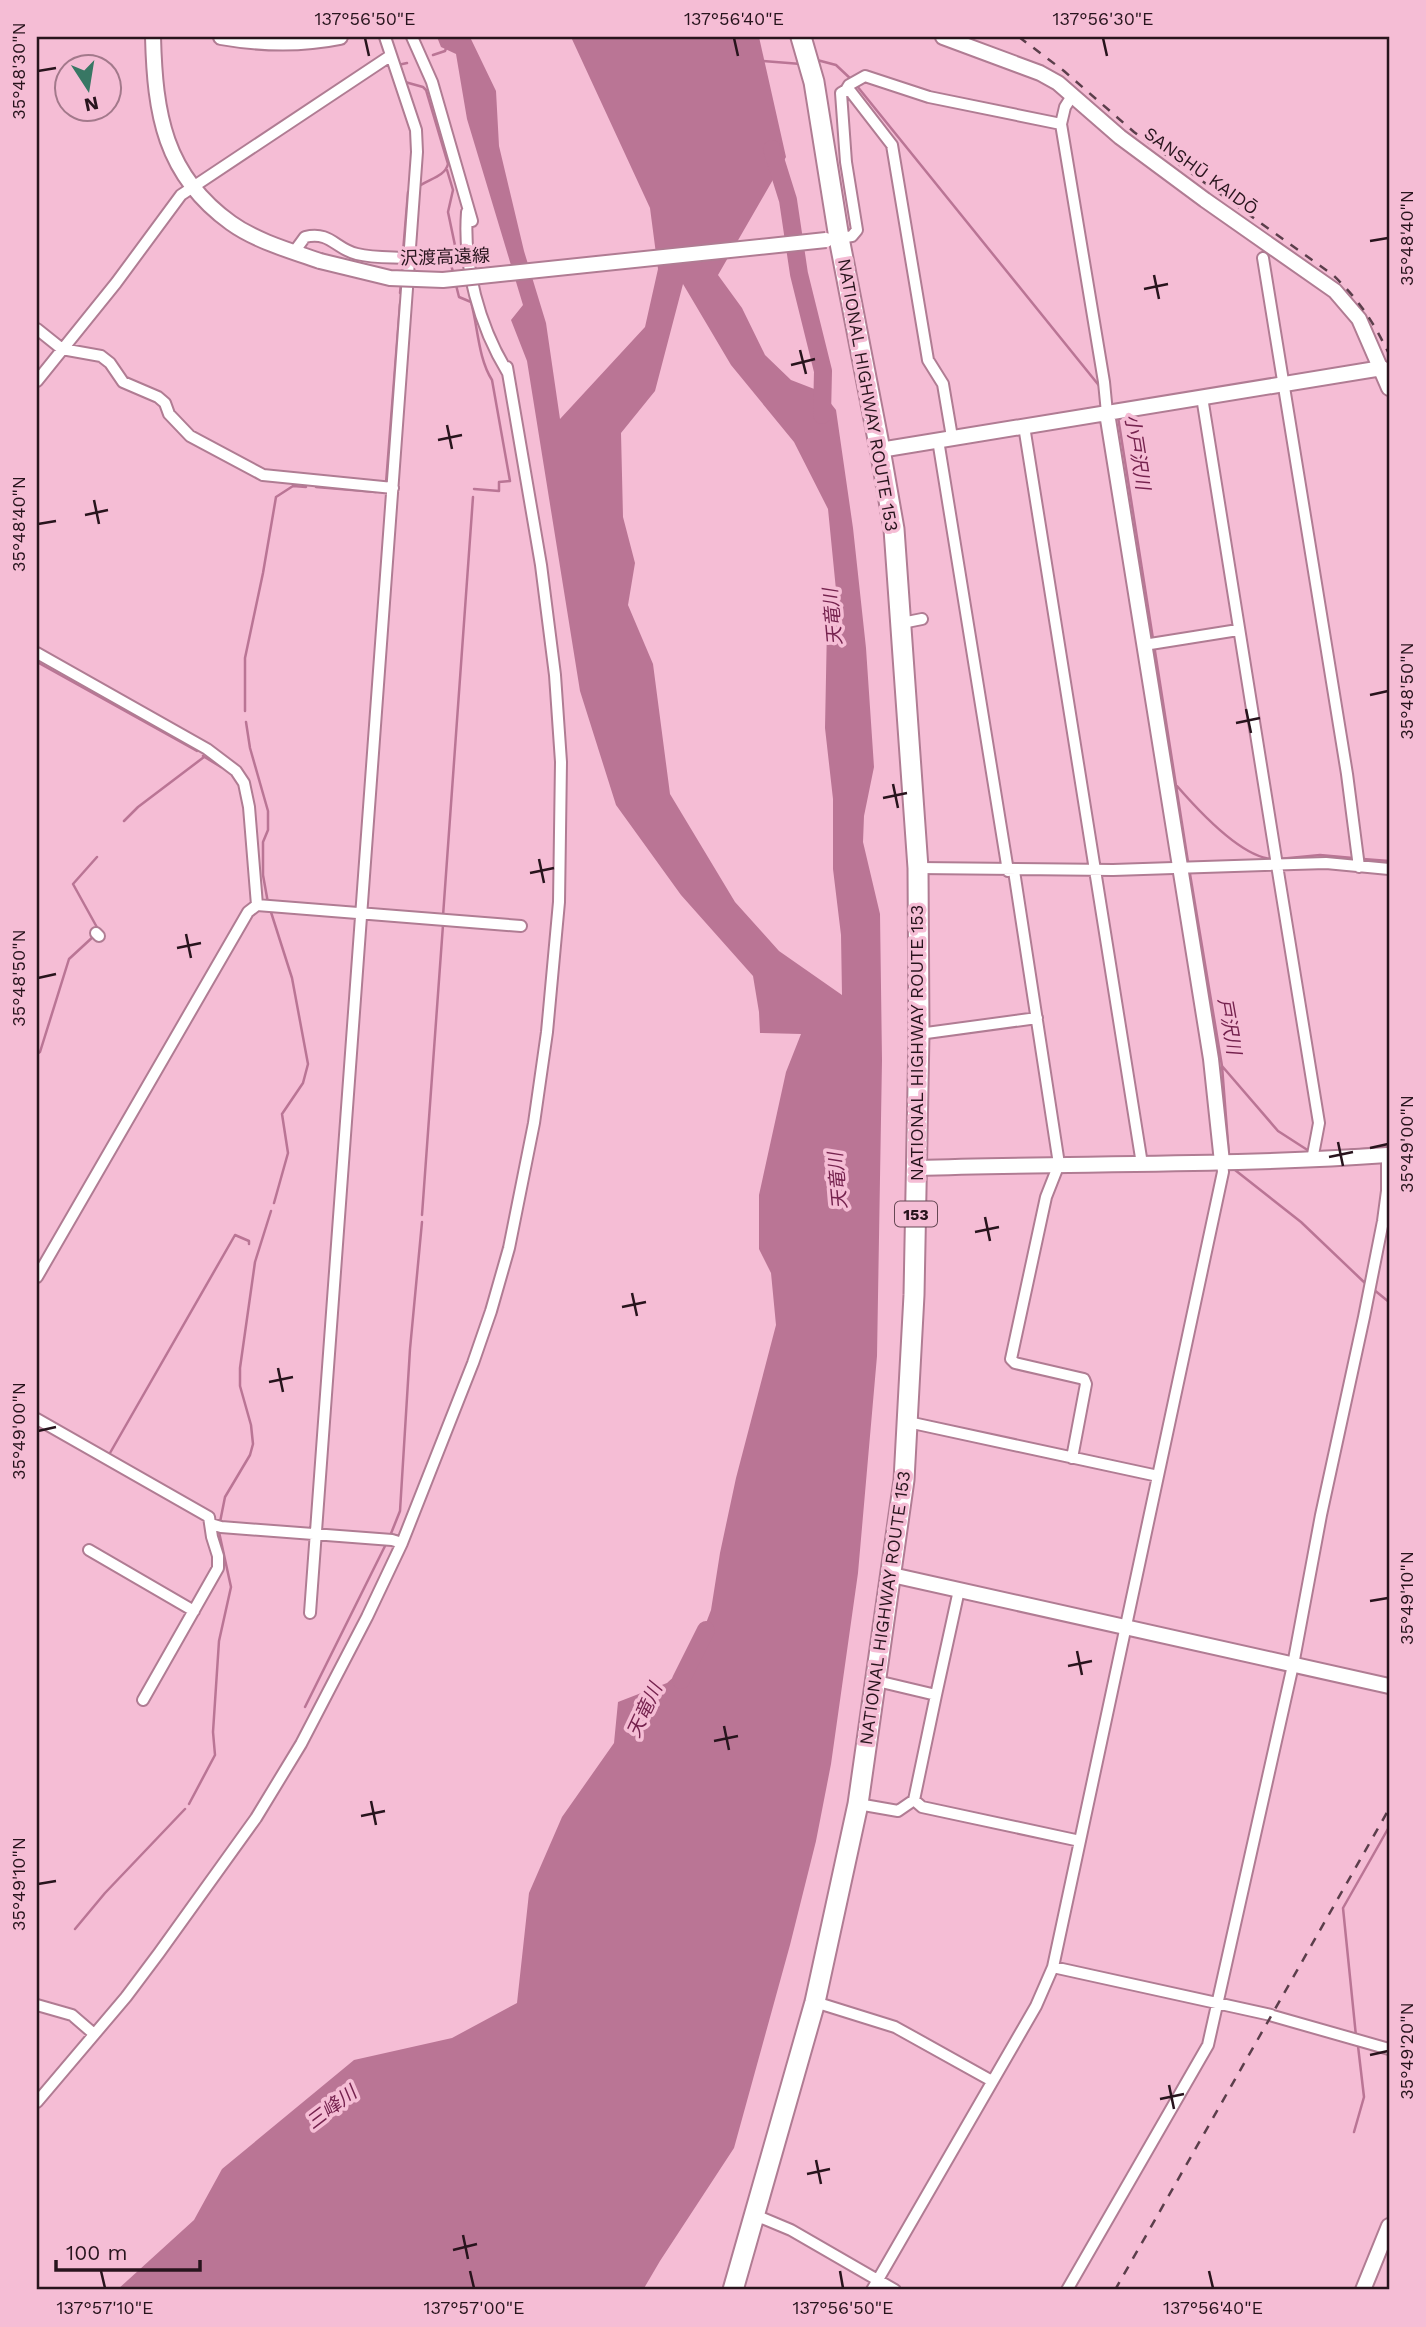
<svg xmlns="http://www.w3.org/2000/svg" width="1426" height="2327" font-family="'Work Sans','Noto Sans JP',sans-serif">
  <style>
    .water { fill: #ba7595; fill-rule: evenodd }
    .lines { fill: none; stroke-linecap: round; stroke-linejoin: round }
    .stream { stroke: #ba7595; stroke-width: 2.5 }
    .river { stroke: #ba7595; stroke-width: 18 }
    .street-casing { stroke: #b07c93; stroke-width: 14 }
    .secondary-casing { stroke: #b07c93; stroke-width: 18 }
    .highway-casing { stroke: #b07c93; stroke-width: 23 }
    .street { stroke: #fff; stroke-width: 10 }
    .secondary { stroke: #fff; stroke-width: 14 }
    .highway { stroke: #fff; stroke-width: 19 }
    .rail { stroke: #5b3e4b; stroke-width: 2.5; stroke-dasharray: 9 9; stroke-linecap: butt }
    .secondary-bridge-casing { stroke: #b07c93; stroke-width: 18; stroke-linecap: butt }
    .secondary-bridge { stroke: #fff; stroke-width: 14 }
    .ticks { fill: none; stroke: #28141d; stroke-width: 2.5 }
    .labels { text-anchor: middle; stroke-width: 7; stroke-linejoin: round; paint-order: stroke }
    .shield { fill: #f5bdd5; stroke: #664754; stroke-width: 2 }
    .shield-label { font-size: 16px; font-weight: bold; fill: #28141d }
    .street-label { font-size: 18px; fill: #28141d; stroke: #f5bdd5 }
    .water-label { font-size: 19px; font-style: italic; fill: #75224e; stroke: #f5bdd5 }
    .neatline { fill: none; stroke: #28141d; stroke-width: 2.5 }
    .ticks-label { font-size: 18px; text-anchor: middle; fill: #28141d }
  </style>
  <rect width="100%" height="100%" fill="#f5bdd5"/>
  <path class="water" d="M437,37H470L496,91L499,146L524,251L546,323L560,419L645,327L658,269L650,208L571,37H759L786,157L718,275L742,308L765,355L791,380L822,392L836,410L853,528L866,648L874,767L864,816L863,842L880,914L882,1060L877,1356L858,1573L831,1764L816,1841L790,1945L734,2148L660,2261L643,2290H117L194,2220L222,2169L354,2060L452,2038L517,2003L529,1893L562,1817L614,1743L618,1702L667,1683L692,1660L711,1610L720,1553L736,1478L776,1325L771,1273L759,1249V1195L786,1072L801,1034L760,1033L759,1012L753,976L681,895L616,805L580,691L527,361L511,320L523,305L467,119L456,54L441,47ZM683,284L731,365L794,442L828,509L837,600L827,626L825,728L833,799V869L841,935L842,995L779,951L735,902L670,794L653,664L628,605L635,563L623,517L621,433L655,391Z"/>
  <g class="lines">
    <path class="stream" d="M433,55L445,51L447,46
      M817,60L836,65L853,81
      M763,61L801,64
      M398,65L407,63
      M405,82L423,87L426,90L448,164C445,177 428,179 418,187
      M857,86L1101,388
      M447,170L453,190L448,212L457,255L451,265L454,275
      M403,252L408,192H410
      M456,285L459,297L471,302C478,327 478,358 492,380L510,481L499,482V491L474,489
      M400,293L401,283
      M1118,417L1153,639
      M386,483L400,304
      M316,487L376,492
      M1154,645L1188,862
      M37,662L197,751
      M245,711V658L263,573L276,497L293,486L306,487
      M246,722L250,748L268,811V830L263,842V875L268,903
      M203,756L221,767
      M1177,786C1197,809 1241,858 1273,859
      M124,821L138,807L204,757
      M97,857L73,884L99,931
      M1279,859L1320,855L1353,858
      M1363,859L1389,861
      M1190,874L1222,1066L1229,1156
      M270,909L292,978L308,1064L303,1083L282,1114L288,1153L274,1203
      M443,916L473,497
      M37,1054L40,1052L69,959L95,935
      M1222,1066L1278,1131L1309,1151
      M1350,1150L1389,1147
      M1235,1170L1301,1222L1366,1284
      M422,1215L443,925
      M1373,1289L1389,1302
      M110,1453L235,1235L249,1241V1244
      M220,1522L225,1497L250,1455L253,1444L251,1425L240,1386V1368L255,1262L271,1211
      M390,1536L400,1511L410,1349L422,1222
      M305,1707L386,1544
      M189,1804L215,1755L213,1732L219,1641L231,1587L219,1532
      M75,1929L105,1893L185,1809
      M1356,2036L1343,1908L1389,1827
      M1354,2132L1364,2097L1358,2046"/>
    <path class="river" d="M772,149L788,200L799,274L823,371L822,415
      M681,1680L706,1630"/>
    <g class="street-casing">
      <path id="street" d="M412,37L432,82L472,221
        M846,90L849,85L865,76L929,97L1061,124
        M1072,96L1065,107L1061,124L1104,382L1107,413
        M467,212C463,266 479,326 508,373
        M839,238L852,236L857,230L846,162L841,93L846,90L851,92L892,145L928,360L943,384L952,437
        M294,252L305,237C331,231 335,249 357,254C373,258 391,257 408,258
        M1263,258L1347,774L1359,867
        M37,329L62,349L101,356L110,363L123,382L158,397L165,403L169,414L190,436L263,475L393,488
        M37,381L116,283L181,195L390,56
        M1202,397C1239,639 1280,881 1319,1123L1312,1160
        M1024,426L1142,1164
        M938,440L1008,871
        M902,623L922,619
        M1144,645L1238,630
        M37,653L207,749L236,771L244,783L249,807L257,905
        M918,868L1113,870L1326,863L1389,869
        M1014,871L1059,1164L1046,1197L1011,1359L1015,1363L1084,1379L1086,1384L1072,1458
        M96,933L99,936
        M919,1034L1037,1018
        M37,1277L248,912L257,905L521,926
        M37,1419L209,1517L212,1537L218,1556V1568L143,1700
        M908,1422L1158,1476
        M211,1524L221,1527L392,1540L402,1543
        M89,1550L194,1611
        M310,1613L417,152L416,130L385,37
        M877,1681L936,1695L914,1800
        M936,1695L959,1590
        M858,1804L898,1811L914,1800L922,1807L1080,1841
        M1053,1967L1271,2015
        M815,2002L895,2027L992,2081
        M37,2005L72,2015L94,2034
        M1273,2016L1389,2049
        M37,2102L126,1997L159,1953L256,1818L301,1744L367,1617L402,1543L473,1363L491,1311L509,1248L534,1123L547,1032L559,902L561,762L555,675L541,565L507,367
        M755,2215L791,2230L895,2290
        M872,2290L1036,2006L1053,1967L1223,1172L1222,1162
        M1067,2290L1208,2045L1293,1665L1321,1515L1364,1317L1383,1221L1387,1191V1155H1389"/>
    </g>
    <g class="secondary-casing">
      <path id="secondary" d="M153,37C155,113 164,175 231,223C256,241 291,251 320,261
        M221,37C261,44 301,45 340,37
        M943,37L1040,73L1058,83L1120,137L1205,200L1335,291L1359,319L1389,388
        M1107,413L1211,1059L1222,1162
        M880,450L1382,368
        M917,1168C1074,1163 1231,1166 1387,1155
        M892,1575L1389,1686
        M1363,2290L1389,2226"/>
    </g>
    <g class="highway-casing">
      <path id="highway" d="M733,2290L815,2002L858,1804L904,1480L914,1295L919,1034L918,868L894,529L881,455L839,238L814,82L801,37"/>
    </g>
    <use href="#street" class="street"/>
    <use href="#secondary" class="secondary"/>
    <use href="#highway" class="highway"/>
    <path class="rail" d="M1019,37L1064,71L1134,132L1333,275C1359,300 1373,321 1389,354
      M1115,2290L1389,1809"/>
    <g class="secondary-bridge-casing">
      <path id="secondary-bridge" d="M320,261L390,278L443,280L826,240"/>
    </g>
    <use href="#secondary-bridge" class="secondary-bridge"/>
  </g>
  <path class="ticks" d="M365,38L369,56M734,38L738,56M1103,38L1107,56M38,71L56,68M1370,241L1388,238M1154,275L1159,299M1144,289L1168,284M800,350L806,374M791,365L815,359M447,425L452,449M438,440L462,435M94,500L99,524M85,515L108,510M38,524L56,521M1370,695L1388,691M1246,709L1251,733M1236,723L1260,718M893,784L898,808M883,798L907,793M539,859L544,883M530,873L554,868M186,934L191,958M177,948L201,943M38,978L56,974M1338,1142L1343,1166M1370,1148L1388,1144M1329,1157L1353,1152M985,1217L990,1241M975,1232L999,1227M632,1293L637,1316M622,1307L646,1302M278,1368L283,1392M269,1382L293,1377M38,1431L56,1427M1370,1601L1388,1598M1077,1651L1082,1675M1068,1666L1092,1661M724,1726L729,1750M714,1741L738,1736M371,1801L376,1825M361,1816L385,1811M38,1884L56,1881M1370,2055L1388,2051M1169,2085L1174,2109M1160,2099L1184,2094M816,2160L821,2184M807,2174L830,2169M463,2235L468,2259M453,2250L477,2244M101,2271L105,2288M470,2271L474,2288M840,2271L843,2288M1209,2271L1213,2288"/>
  <g class="labels">
    <rect class="shield" x="895" y="1201.5" width="42" height="25" rx="5"/>
    <g class="shield-label">
      <text x="916" y="1220">153</text>
    </g>
    <g class="street-label">
      <text transform="translate(1201 171) rotate(36)" y="6">SANSHŪ KAIDŌ</text>
      <text transform="translate(445 257) rotate(-2)" y="6">沢渡高遠線</text>
      <text transform="translate(868 395) rotate(80)" y="6">NATIONAL HIGHWAY ROUTE 153</text>
      <text transform="translate(917 1043) rotate(-90)" y="6">NATIONAL HIGHWAY ROUTE 153</text>
      <text transform="translate(885 1608) rotate(-82)" y="6">NATIONAL HIGHWAY ROUTE 153</text>
    </g>
    <g class="water-label">
      <text transform="translate(1138 452) rotate(81)" y="7">小戸沢川</text>
      <text transform="translate(832 617) rotate(-95)" y="7">天竜川</text>
      <text transform="translate(1230 1026) rotate(80)" y="7">戸沢川</text>
      <text transform="translate(837 1181) rotate(-95)" y="7">天竜川</text>
      <text transform="translate(644 1710) rotate(-65)" y="7">天竜川</text>
      <text transform="translate(331 2107) rotate(-37)" y="7">三峰川</text>
    </g>
  </g>
  <rect width="1426" height="2327" fill="none" stroke="#f5bdd5" stroke-width="77"/>
  <g transform="translate(88 88) rotate(168)"><circle r="33" fill="#f5bdd5" stroke="#a3798b" stroke-width="2"/>
  <path d="M0-5L12 26L0 18L-12 26Z" fill="#387764"/>
  <text y="-10" font-size="19" font-weight="bold" text-anchor="middle" fill="#28141d">N</text>
  </g>
  <path d="M56 2260v10h144v-10" fill="none" stroke="#28141d" stroke-width="3.5"/>
  <text x="66" y="2260" font-size="21" fill="#28141d" stroke="#f5bdd5" stroke-width="5" paint-order="stroke">100 m</text>
  <rect x="38" y="38" width="1350" height="2250" class="neatline"/>
  <g class="ticks-label">
    <text x="365" y="25">137°56'50"E</text>
    <text x="734" y="25">137°56'40"E</text>
    <text x="1103" y="25">137°56'30"E</text>
    <text transform="translate(19 71) rotate(-90)" y="6">35°48'30"N</text>
    <text transform="translate(1407 238) rotate(-90)" y="6">35°48'40"N</text>
    <text transform="translate(19 524) rotate(-90)" y="6">35°48'40"N</text>
    <text transform="translate(1407 691) rotate(-90)" y="6">35°48'50"N</text>
    <text transform="translate(19 978) rotate(-90)" y="6">35°48'50"N</text>
    <text transform="translate(1407 1144) rotate(-90)" y="6">35°49'00"N</text>
    <text transform="translate(19 1431) rotate(-90)" y="6">35°49'00"N</text>
    <text transform="translate(1407 1598) rotate(-90)" y="6">35°49'10"N</text>
    <text transform="translate(19 1884) rotate(-90)" y="6">35°49'10"N</text>
    <text transform="translate(1407 2051) rotate(-90)" y="6">35°49'20"N</text>
    <text x="105" y="2314">137°57'10"E</text>
    <text x="474" y="2314">137°57'00"E</text>
    <text x="843" y="2314">137°56'50"E</text>
    <text x="1213" y="2314">137°56'40"E</text>
  </g>
</svg>
